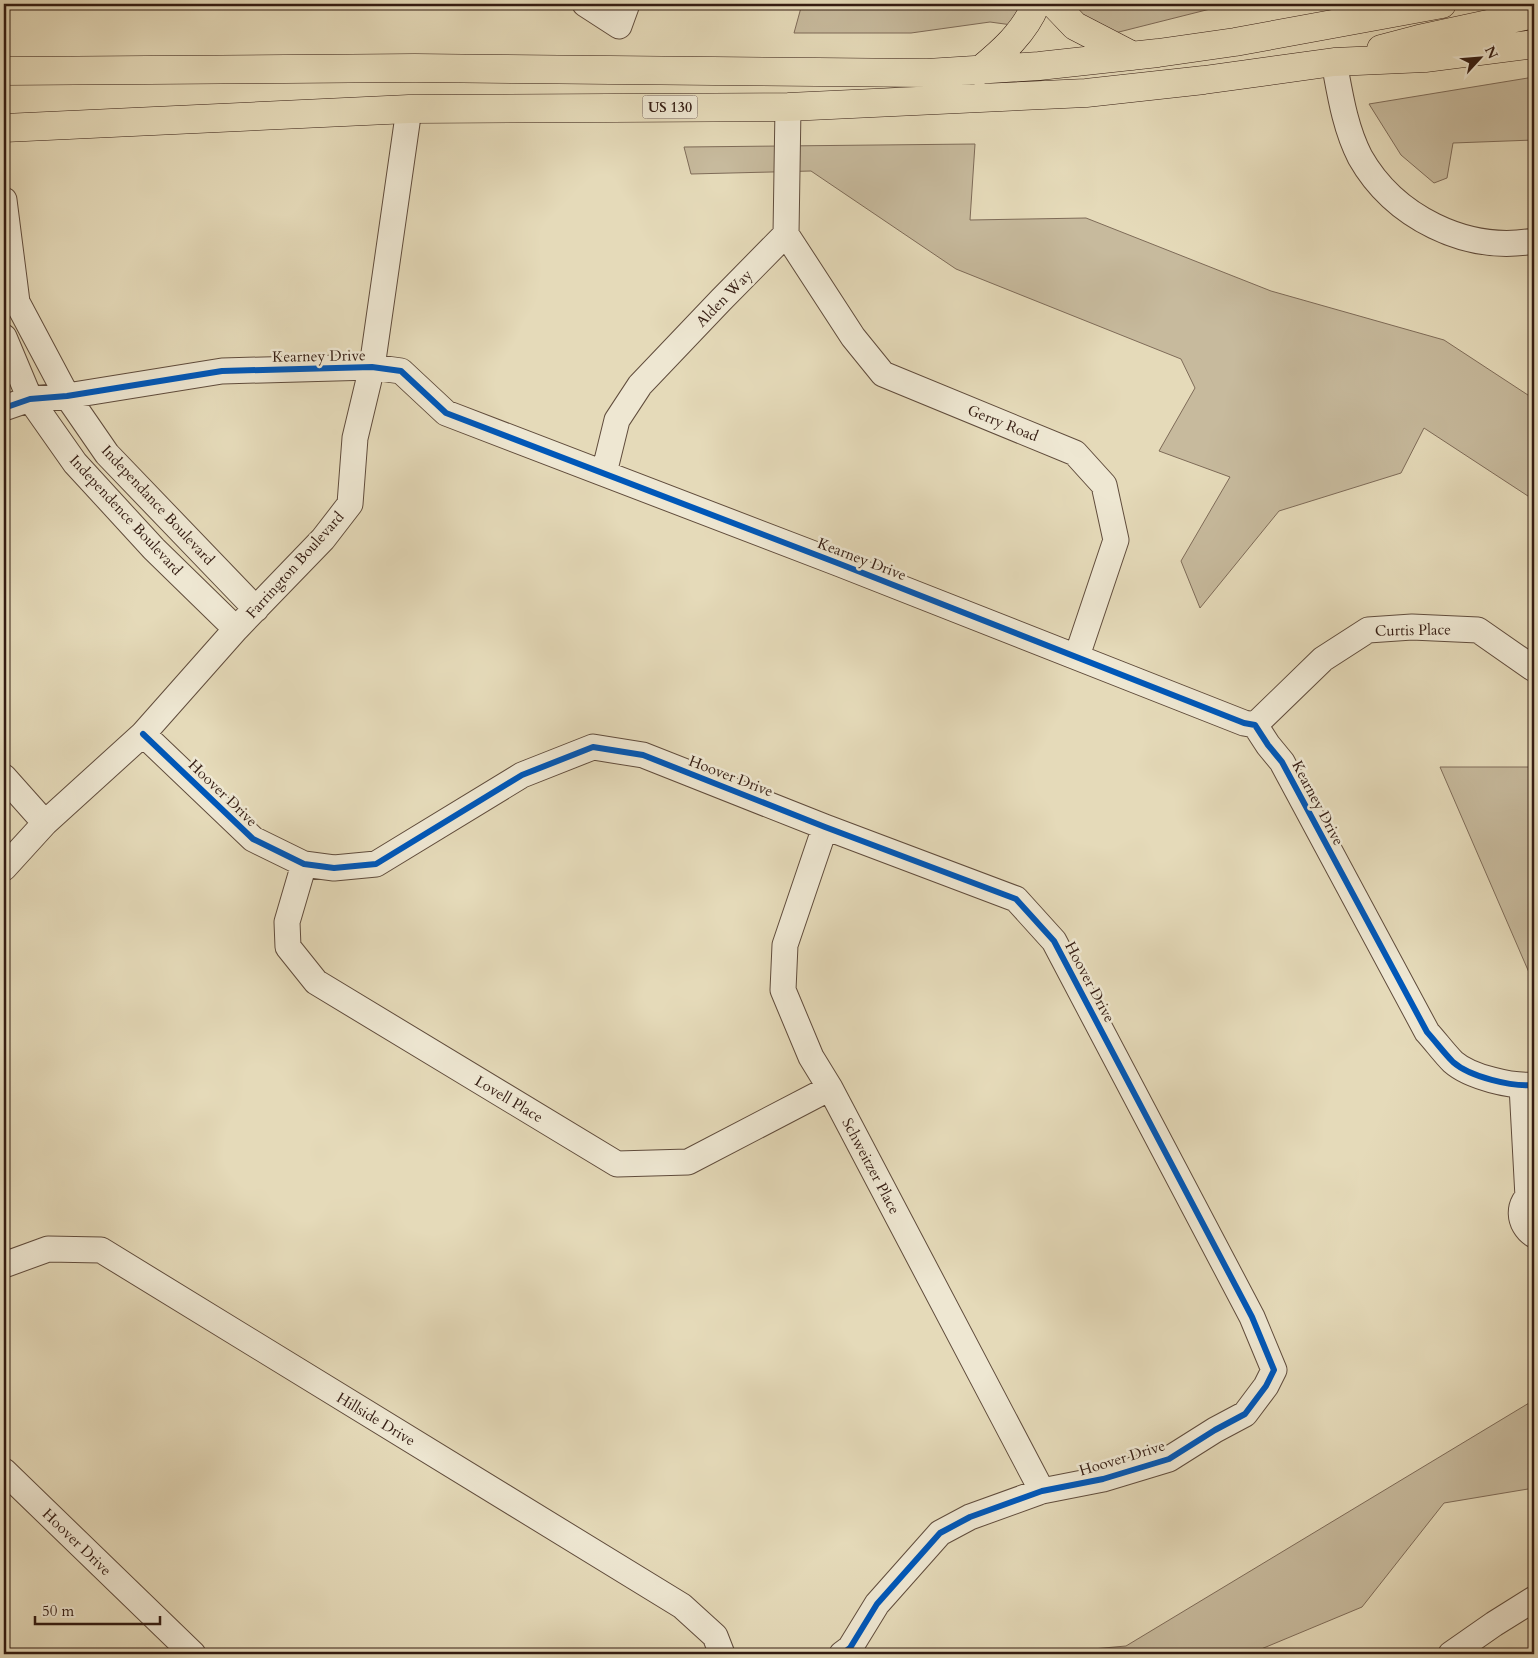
<svg xmlns="http://www.w3.org/2000/svg" width="1538" height="1658" font-family="Cardo,serif">
  <style>
    .green { fill: #c7ba9d; stroke: #7e6b58 }
    .lines { fill: none; stroke-linecap: round; stroke-linejoin: round }
    .minor-casing { stroke: #604c3c; stroke-width: 27 }
    .highway-casing { stroke: #341c12; stroke-width: 29 }
    .minor { stroke: #eee7d2; stroke-width: 25 }
    .highway { stroke: #e5dab9; stroke-width: 28 }
    .cycleway-casing { stroke: #eee7d2; stroke-width: 9 }
    .cycleway { stroke: #0057b8; stroke-width: 6 }
    .labels { text-anchor: middle; stroke-width: 5; stroke-linejoin: round; paint-order: stroke }
    .shield { fill: #eee7d2; stroke: #6c594c; stroke-width: 1 }
    .shield-label { font-size: 14px; font-weight: bold; fill: #341c12 }
    .street-label { font-size: 15px; fill: #341c12; stroke: #eee7d2 }
  </style>
  <rect width="100%" height="100%" fill="#e5dab9"/>
  <filter id="stains"><feTurbulence type="fractalNoise" baseFrequency=".004" numOctaves="4"/><feColorMatrix values="0 0 0 0 .2 0 0 0 0 .09 0 0 0 0 .02 0 0 0 .5 -.17"/></filter>
  <radialGradient id="worn" r=".72"><stop offset=".6" stop-color="#630" stop-opacity="0"/><stop offset="1" stop-color="#630" stop-opacity=".3"/></radialGradient>
  <path class="green" d="M802,4H1025L1012,25L990,22L911,33H794Z
    M1068,4H1230L1111,34Z
    M1534,77V140L1453,143L1447,178L1434,183L1401,155L1369,104Z
    M975,144L970,220L1086,218L1271,291L1444,340L1534,399V500L1424,428L1401,473L1279,511L1200,608L1181,561L1230,477L1159,451L1195,388L1181,359L956,269L811,171L691,174L684,147Z
    M1440,767H1534V984Z
    M1534,1400V1488L1444,1503L1362,1607L1254,1652V1654H1036L1126,1646Z"/>
  <g class="lines">
    <g class="minor-casing">
      <path id="minor" d="M585,4L619,26L627,4
        M1334,62C1340,94 1345,128 1360,157C1394,217 1466,253 1534,241
        M4,200L17,302L67,396L107,454L256,609
        M786,234L853,337L883,374L1075,453L1104,485L1116,540L1077,656
        M4,337L30,399L75,463L154,549L236,629
        M4,408L30,399L67,396L222,371L372,367L401,371L446,413L840,564L1244,723L1255,725L1268,745L1282,762L1427,1032C1436,1042 1444,1053 1453,1062C1470,1077 1512,1087 1534,1085
        M604,473L617,420L640,385L721,300L786,234L788,107
        M1255,725L1323,659L1368,630L1412,627L1478,630L1534,669
        M143,734L253,839L304,864L334,868L376,864L522,775L593,747L643,755L825,827L1016,899L1054,941L1252,1317L1274,1370L1266,1386L1245,1414L1215,1430L1169,1459L1103,1479L1042,1491L970,1517L940,1533L877,1604L850,1648L842,1654
        M4,777L45,823
        M825,827L785,945L783,990L811,1057L830,1088L1042,1491
        M304,864L287,922L288,947L316,982L617,1164L688,1162L830,1088
        M4,868L45,823L143,734L236,629L323,539L350,504L355,438L372,367L409,109
        M1522,1086L1528,1197
        M1534,1192C1516,1202 1518,1225 1534,1235
        M4,1265L48,1249L101,1250L682,1606L715,1636L722,1654
        M4,1471L193,1654
        M1451,1654L1494,1624L1534,1599"/>
    </g>
    <g class="highway-casing">
      <path id="highway" d="M1054,4L1075,26L1133,56
        M1381,49L1419,39L1534,14
        M4,71L415,68L927,73L1039,66L1158,53L1235,42L1442,4
        M979,71C1002,52 1025,32 1036,4
        M4,128L409,109L788,107L1086,93L1204,80L1334,62L1425,58L1534,44"/>
    </g>
    <use href="#minor" class="minor"/>
    <use href="#highway" class="highway"/>
    <g class="cycleway-casing">
      <path id="cycleway" d="M4,408L30,399L67,396L222,371L372,367L401,371L446,413L840,564L1244,723L1255,725L1268,745L1282,762L1427,1032C1436,1042 1444,1053 1453,1062C1470,1077 1512,1087 1534,1085
        M143,734L253,839L304,864L334,868L376,864L522,775L593,747L643,755L825,827L1016,899L1054,941L1252,1317L1274,1370L1266,1386L1245,1414L1215,1430L1169,1459L1103,1479L1042,1491L970,1517L940,1533L877,1604L850,1648L842,1654"/>
    </g>
    <use href="#cycleway" class="cycleway"/>
  </g>
  <g class="labels">
    <rect class="shield" x="642.5" y="95.5" width="55" height="23" rx="4"/>
    <g class="shield-label">
      <text x="670" y="112">US 130</text>
    </g>
    <g class="street-label">
      <text transform="translate(724 298) rotate(-46)" y="5">Alden Way</text>
      <text transform="translate(319 356) rotate(-1)" y="5">Kearney Drive</text>
      <text transform="translate(1003 423) rotate(22)" y="5">Gerry Road</text>
      <text transform="translate(158 505) rotate(47)" y="5">Independance Boulevard</text>
      <text transform="translate(126 515) rotate(47)" y="5">Independence Boulevard</text>
      <text transform="translate(862 559) rotate(21)" y="5">Kearney Drive</text>
      <text transform="translate(295 565) rotate(-48)" y="5">Farrington Boulevard</text>
      <text transform="translate(1413 630) rotate(-1)" y="5">Curtis Place</text>
      <text transform="translate(731 776) rotate(21)" y="5">Hoover Drive</text>
      <text transform="translate(223 793) rotate(44)" y="5">Hoover Drive</text>
      <text transform="translate(1318 803) rotate(62)" y="5">Kearney Drive</text>
      <text transform="translate(1090 982) rotate(62)" y="5">Hoover Drive</text>
      <text transform="translate(509 1099) rotate(31)" y="5">Lovell Place</text>
      <text transform="translate(871 1166) rotate(62)" y="5">Schweitzer Place</text>
      <text transform="translate(376 1419) rotate(31)" y="5">Hillside Drive</text>
      <text transform="translate(1122 1458) rotate(-17)" y="5">Hoover Drive</text>
      <text transform="translate(77 1542) rotate(44)" y="5">Hoover Drive</text>
    </g>
  </g>
  <rect width="1538" height="1658" fill="none" stroke="#e5dab9" stroke-width="20"/>
  <rect x="5" y="5" width="1528" height="1648" fill="none" stroke="#341c12" stroke-width="2.5"/>
  <rect x="10" y="10" width="1518" height="1638" fill="none" stroke="#341c12"/>
  <g transform="translate(1480 58) rotate(64)" stroke="#eee7d2" stroke-width="4" paint-order="stroke">
  <path d="M0-4L9 19L0 12L-9 19Z" fill="#341c12"/>
  <text y="-8" font-size="14" font-weight="bold" text-anchor="middle" fill="#341c12">N</text>
  </g>
  <path d="M35 1616v8h125v-8" fill="none" stroke="#341c12" stroke-width="2.5"/>
  <text x="42" y="1616" font-size="15" fill="#341c12" stroke="#eee7d2" stroke-width="4" paint-order="stroke">50 m</text>
  <rect width="100%" height="100%" filter="url(#stains)"/>
  <rect width="100%" height="100%" fill="url(#worn)"/>
</svg>
